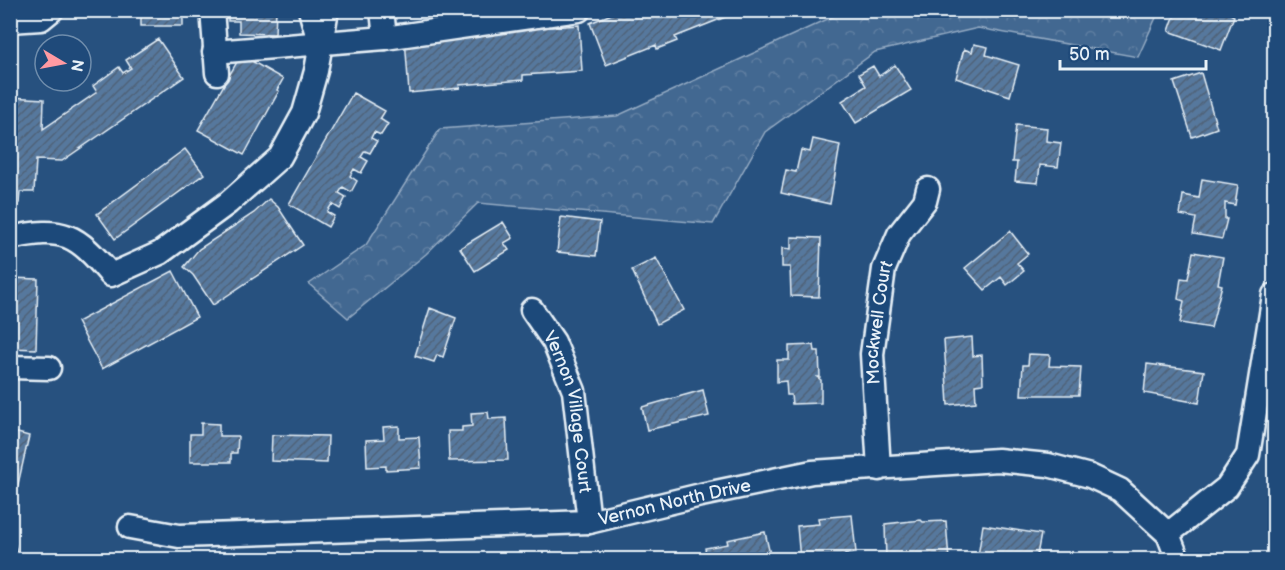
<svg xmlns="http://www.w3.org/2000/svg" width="1285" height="570" font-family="'Balsamiq Sans',sans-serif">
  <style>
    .forest { fill: url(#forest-crowns); stroke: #96acc4; stroke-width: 1.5 }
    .building { fill: url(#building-hatch); stroke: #e8f1f8; stroke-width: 1.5 }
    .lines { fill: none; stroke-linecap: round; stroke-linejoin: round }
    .minor-casing { stroke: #e8f1f8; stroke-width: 27 }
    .minor { stroke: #1f4a7a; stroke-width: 22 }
    .labels { text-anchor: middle; stroke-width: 4.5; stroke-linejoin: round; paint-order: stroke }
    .street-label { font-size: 18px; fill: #e8f1f8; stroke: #1f4a7a }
  </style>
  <defs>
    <pattern id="forest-crowns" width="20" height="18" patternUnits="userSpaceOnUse" patternTransform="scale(1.5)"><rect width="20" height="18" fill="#436891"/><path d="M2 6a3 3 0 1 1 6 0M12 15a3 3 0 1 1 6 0" fill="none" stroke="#5e7ea1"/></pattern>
    <pattern id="building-hatch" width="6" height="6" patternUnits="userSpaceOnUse" patternTransform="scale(1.5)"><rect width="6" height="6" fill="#57789d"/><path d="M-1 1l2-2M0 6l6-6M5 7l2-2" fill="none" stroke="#4f6278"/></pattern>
  </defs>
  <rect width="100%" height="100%" fill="#27517f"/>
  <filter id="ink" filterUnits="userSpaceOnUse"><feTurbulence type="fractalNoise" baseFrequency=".0167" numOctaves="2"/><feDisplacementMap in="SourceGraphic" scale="12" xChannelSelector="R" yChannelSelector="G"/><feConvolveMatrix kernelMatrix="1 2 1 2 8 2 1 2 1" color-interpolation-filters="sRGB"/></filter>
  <g filter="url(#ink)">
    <path class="forest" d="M845,11H1159L1138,57L978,28L875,52L765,132L713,224L478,203L426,254L348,318L309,284L366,245L440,129L617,116Z"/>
    <path class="building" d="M141,10H183V26H141Z
      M228,10H276L275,34L239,33V21H228Z
      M621,10H743L675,37L677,41L657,49L656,45L606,65L590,23Z
      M1190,10H1223L1234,16L1221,50L1169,31L1176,11L1188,15Z
      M579,25L582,71L523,75V80L459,85L460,88L409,93L405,38Z
      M158,39L184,77L62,161L36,160L34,192H20L19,203L10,202V97L44,99L43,129L97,92L93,86L119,67L123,73L131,68L126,60Z
      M974,44L988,47L986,55L1019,65L1010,96L956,78L964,49L972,52Z
      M241,55L283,79L277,90L279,91L244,155L198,130Z
      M895,65L911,90L856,123L842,101L866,86L859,74L873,66L879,76Z
      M1201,73L1217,128L1192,137L1174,82Z
      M353,93L385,111L380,119L388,124L381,135L374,132L371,138L377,141L370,153L365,151L361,157L368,161L361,173L354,169L350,176L357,181L351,192L343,187L339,193L346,197L340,209L332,204L327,212L334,216L328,227L289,204Z
      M1016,125L1047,128L1046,141L1061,143L1058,167L1040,165L1038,183L1015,181L1017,162H1012Z
      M813,139L840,145L830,204L781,193L786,170L796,172L801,150L810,152Z
      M185,149L204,174L115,239L97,214Z
      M1202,179L1238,185L1235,205L1225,203V219H1227L1222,239L1193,234L1196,218L1180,215L1183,195L1199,198Z
      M269,199L278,207L303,245L213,305L193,275L184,267L199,249L254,213Z
      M561,217L600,222L596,256L557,252Z
      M503,222L513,238L504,243L509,250L475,271L460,248Z
      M1010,231L1028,254L1017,263L1024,271L1007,285L1001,277L985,290L965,268Z
      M791,237L821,238L819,297L791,296L790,267H782V248L791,249Z
      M1193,252L1223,257L1218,284L1222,285L1211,328L1180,323L1184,301L1178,299L1181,278L1188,279Z
      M656,258L684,310L657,324L632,270Z
      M173,271L197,317L102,369L77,322Z
      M10,278L38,279L36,349L10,348Z
      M430,308L456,318L443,357L437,355L434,362L415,356Z
      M972,337L973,356L982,355L983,384L975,385L976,402L948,405L944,340Z
      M814,345L815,351H819L820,377H817L821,380V403L792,404L791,395H787L786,381L777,382V360H789V346Z
      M1029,354L1050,355L1049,366L1081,367L1079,395H1021L1023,365H1028Z
      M1147,364L1204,371L1199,403L1144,393Z
      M703,390L709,416L647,430L642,407Z
      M488,412L489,419L506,418L508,460L449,461L448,431H462V427L472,426L471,413Z
      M201,423L219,424V436H238L237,453H231V462H190V434H201Z
      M399,426V438L419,437L421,468L386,470V466L367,467L366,440L384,439L383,427Z
      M10,431L29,436L16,493L10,492Z
      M272,435L328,436L327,463L271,461Z
      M852,515L856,553L845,554L846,560H800L797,526L819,524L818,518Z
      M921,520L923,522L946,521L949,560H886L885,524Z
      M983,525L1041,534L1036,560H996L978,556Z
      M10,530L18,555L21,560H10Z
      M765,532L771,559L707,560L705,548L728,544L727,540Z
      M676,554L677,560H647Z"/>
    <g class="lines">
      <g class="minor-casing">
        <g id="minor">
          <path d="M212,10L217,73"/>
          <path d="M310,10L320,45"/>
          <path d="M382,10L385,38"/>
          <path d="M10,21L41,19L52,10"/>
          <path d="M214,52L385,38L579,10"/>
          <path d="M10,238C64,226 76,234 111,275L160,253L228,203L280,157L304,113L316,71L327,10"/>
          <path id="s1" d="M532,310L554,342L574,391L589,522"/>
          <path d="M10,367L49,368"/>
          <path id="s2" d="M879,469L872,354L884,269L899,234L925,201L928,189"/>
          <path id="s3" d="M130,527L179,536L589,522L701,495L812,472L998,460L1048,465L1090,476L1120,490L1168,534L1178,560"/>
          <path d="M1168,534L1227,487L1248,455L1274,295"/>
        </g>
      </g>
      <use href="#minor" class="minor"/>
    </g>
  </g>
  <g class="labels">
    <g class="street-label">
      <text dy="6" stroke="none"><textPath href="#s2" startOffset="147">Mockwell Court</textPath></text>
      <text dy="6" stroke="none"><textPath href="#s1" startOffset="111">Vernon Village Court</textPath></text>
      <text dy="6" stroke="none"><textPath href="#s3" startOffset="548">Vernon North Drive</textPath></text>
    </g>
  </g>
  <rect width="1285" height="570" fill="none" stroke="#1f4a7a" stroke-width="36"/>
  <rect x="18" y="18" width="1249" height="534" fill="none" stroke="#e8f1f8" stroke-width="2" filter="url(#ink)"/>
  <g transform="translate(63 63) rotate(100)"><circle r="28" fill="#1f4a7a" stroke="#6f8dac" stroke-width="1.5"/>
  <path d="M0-4.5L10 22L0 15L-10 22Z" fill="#ff9aa2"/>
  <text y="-9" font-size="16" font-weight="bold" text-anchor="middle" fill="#e8f1f8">N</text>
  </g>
  <path d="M1060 60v9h146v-9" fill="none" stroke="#e8f1f8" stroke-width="3"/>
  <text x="1069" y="60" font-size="18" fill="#e8f1f8" stroke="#1f4a7a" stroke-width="4.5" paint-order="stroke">50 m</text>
</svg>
